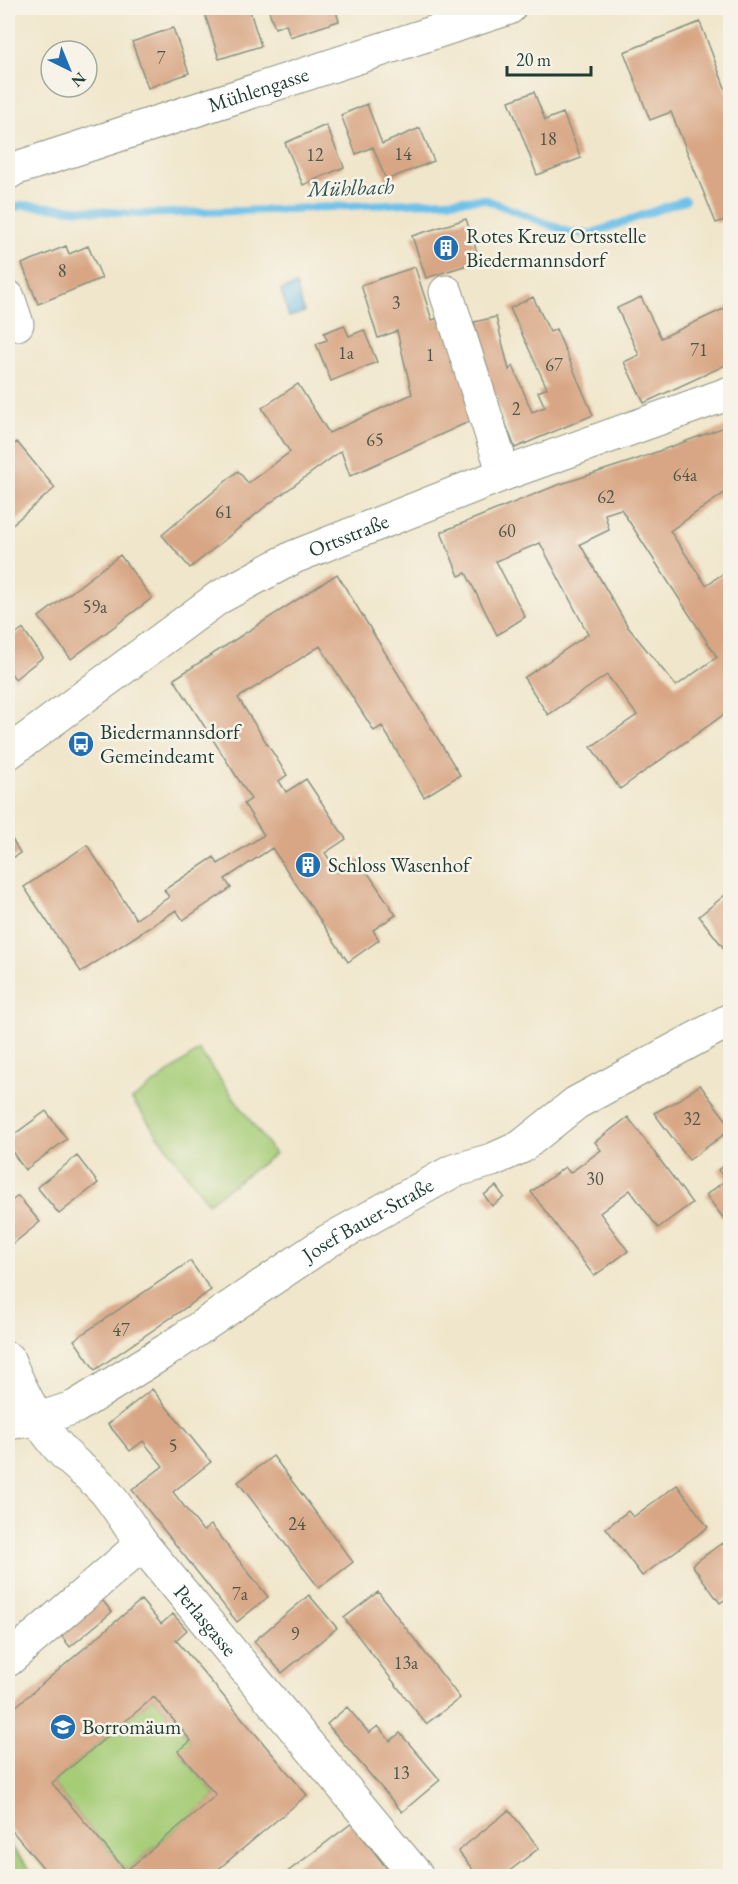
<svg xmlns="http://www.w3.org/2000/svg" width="738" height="1884" font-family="'EB Garamond',serif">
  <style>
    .green { fill: #a5cc76; stroke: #628455; stroke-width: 1.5 }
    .water { fill: #6ec1ea; stroke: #467f8f; stroke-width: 1.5 }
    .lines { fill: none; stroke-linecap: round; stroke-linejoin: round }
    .stream { stroke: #6ec1ea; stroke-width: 8 }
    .building { fill: #d8a684; fill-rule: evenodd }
    .minor-casing { stroke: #889280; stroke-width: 35 }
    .minor { stroke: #fff; stroke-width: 33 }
    .labels { text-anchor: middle; stroke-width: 5; stroke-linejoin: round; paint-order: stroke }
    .number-label { font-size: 18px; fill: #4d5748 }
    .street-label { font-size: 21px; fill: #1f3d34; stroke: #f7f3e8 }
    .poi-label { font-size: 21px; fill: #1f3d34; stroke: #f7f3e8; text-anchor: start }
    .water-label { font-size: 22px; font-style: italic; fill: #2f5758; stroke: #f7f3e8 }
  </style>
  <rect width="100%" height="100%" fill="#f7f3e8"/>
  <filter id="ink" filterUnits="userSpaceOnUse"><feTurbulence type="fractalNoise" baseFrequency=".0167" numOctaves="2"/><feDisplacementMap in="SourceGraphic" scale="12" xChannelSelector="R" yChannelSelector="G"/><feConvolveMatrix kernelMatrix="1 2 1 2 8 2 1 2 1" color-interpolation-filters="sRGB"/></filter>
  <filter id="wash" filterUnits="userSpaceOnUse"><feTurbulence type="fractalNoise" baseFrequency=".008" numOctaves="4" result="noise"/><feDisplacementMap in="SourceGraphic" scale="24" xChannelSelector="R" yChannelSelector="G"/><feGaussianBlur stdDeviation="1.35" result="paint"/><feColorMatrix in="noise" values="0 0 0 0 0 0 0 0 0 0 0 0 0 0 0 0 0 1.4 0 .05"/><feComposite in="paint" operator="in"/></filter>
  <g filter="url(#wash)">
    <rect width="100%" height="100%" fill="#f0e6cb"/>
    <path class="green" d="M199,1050L275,1154L208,1203L132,1100Z
      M154,1697L191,1741L179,1752L216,1795L126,1871L52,1783Z
      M8,1843L35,1876H8Z"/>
    <path class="water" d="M296,285L304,312L289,317L281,290Z"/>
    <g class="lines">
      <path class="stream" d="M8,210L22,205L137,214L271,210L484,199L568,232L590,234L685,200"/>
    </g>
    <g id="blocks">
      <path class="building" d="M203,8H249L261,46L219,59Z
        M268,8H335L339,21L290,37L286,24L275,28Z
        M700,22L730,101V218L716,223L671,112L650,120L624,52Z
        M173,28L189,73L148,88L132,42Z
        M534,92L545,120L563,113L581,158L537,175L509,101Z
        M367,104L382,144L420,128L434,161L386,180L373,147L356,154L341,115Z
        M326,125L344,167L303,185L285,143Z
        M466,219L480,261L426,278L412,236Z
        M66,246L69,254L88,246L102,278L38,304L22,264Z
        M415,267L432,320L444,316L475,419L350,476L341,451L266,506L190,568L162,535L238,471L248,483L290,452L262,408L298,384L329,433L412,394L397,331L378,338L361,285Z
        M533,297L550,332L556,329L593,415L515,448L487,376L474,322L496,317L509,370L513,366L532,412L545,407L538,392L547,388L510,308Z
        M641,297L661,338L730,306V363L644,403L624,362L639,355L617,308Z
        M344,325L349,336L364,330L377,362L331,381L316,344L327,340L324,333Z
        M730,425V489L670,531L706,585L730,569V710L620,789L591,747L637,715L607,675L548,715L524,678L588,634L540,543L496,561L525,617L497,635L466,573L459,576L441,532L555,486L632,461ZM621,509L717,657L676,686L628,627L580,544L609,530L605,514Z
        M17,442L55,488L8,528V450Z
        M120,555L152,598L71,659L39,617Z
        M337,574L460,775L424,797L382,726L374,731L320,646L238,698L287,775L279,781L286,792L306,779L346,839L325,853L338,872L358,858L396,915L373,930L379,940L348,962L272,848L225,879L231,888L183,920L176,910L81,972L24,887L87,845L136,919L169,897L164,890L214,857L218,864L264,835L244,804L251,799L174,679Z
        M23,629L43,657L15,679L8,669V640Z
        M8,832L20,853L8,861Z
        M730,891V956L699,916Z
        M700,1085L730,1125V1130L689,1160L654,1113L677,1101Z
        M46,1111L67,1139L25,1170L8,1146V1139Z
        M628,1117L692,1203L658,1228L630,1190L600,1213L628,1251L594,1276L531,1192L565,1167L570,1173L601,1150L595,1142Z
        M77,1156L98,1183L59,1214L37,1187Z
        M730,1161V1227L706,1195L726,1180L718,1170Z
        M496,1186L504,1197L492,1206L484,1195Z
        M18,1196L40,1222L8,1248V1204Z
        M190,1261L211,1290L95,1370L74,1340Z
        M152,1389L211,1462L173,1492L203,1531L211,1525L268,1597L237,1622L132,1490L163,1466L143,1441L130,1451L108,1424Z
        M273,1456L353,1562L319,1588L238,1482Z
        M677,1485L708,1527L642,1576L606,1528L628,1511L633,1517Z
        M722,1543L730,1555V1596L720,1603L692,1565Z
        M378,1592L460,1698L426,1724L344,1618Z
        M98,1595L112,1612L70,1647L57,1630Z
        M309,1595L337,1628L282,1673L254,1641Z
        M141,1600L161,1624L173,1614L187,1630L176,1640L307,1795L210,1876H50L8,1826V1713ZM154,1697L191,1741L178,1751L216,1795L126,1871L52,1783Z
        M347,1707L369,1733L378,1726L390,1741L400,1733L440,1780L402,1812L327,1724Z
        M509,1810L539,1848L503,1876H478L458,1851Z
        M352,1823L388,1870L380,1876H282Z"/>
    </g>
  </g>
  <g filter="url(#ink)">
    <use href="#blocks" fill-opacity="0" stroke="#889280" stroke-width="1.5"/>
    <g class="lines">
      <g class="minor-casing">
        <g id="minor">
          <path id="s1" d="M8,173L14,169L509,8"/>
          <path d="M446,292L504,474"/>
          <path d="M8,297L17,324"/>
          <path id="s2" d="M8,753L218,598L294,557L504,474L730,393"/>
          <path id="s3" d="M8,1359C21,1391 38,1424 61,1450C74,1465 92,1476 105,1491C119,1508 129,1526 142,1544L417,1876"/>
          <path id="s4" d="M8,1423L39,1419L75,1407L167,1350L328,1241L453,1171L492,1160L521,1147L576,1103L730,1020"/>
          <path d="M8,1660L142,1544"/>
        </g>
      </g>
      <use href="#minor" class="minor"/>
    </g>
  </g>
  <defs>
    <g id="building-disc" transform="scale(1.35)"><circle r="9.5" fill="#1f6fb2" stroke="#f7f3e8"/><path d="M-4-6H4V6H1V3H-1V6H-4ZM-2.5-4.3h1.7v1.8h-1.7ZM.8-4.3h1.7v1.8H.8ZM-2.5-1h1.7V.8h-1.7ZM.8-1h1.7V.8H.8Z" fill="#fff"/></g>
    <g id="bus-disc" transform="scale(1.35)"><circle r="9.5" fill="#1f6fb2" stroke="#f7f3e8"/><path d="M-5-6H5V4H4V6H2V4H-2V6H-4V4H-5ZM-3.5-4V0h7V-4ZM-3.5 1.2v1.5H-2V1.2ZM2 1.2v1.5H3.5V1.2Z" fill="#fff"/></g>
    <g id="school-disc" transform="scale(1.35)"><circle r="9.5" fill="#1f6fb2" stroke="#f7f3e8"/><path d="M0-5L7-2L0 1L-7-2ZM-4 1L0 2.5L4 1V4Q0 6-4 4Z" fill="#fff"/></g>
  </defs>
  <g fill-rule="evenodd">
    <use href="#building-disc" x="446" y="248"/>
    <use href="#bus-disc" x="81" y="744"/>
    <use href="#building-disc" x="308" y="865"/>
    <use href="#school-disc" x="63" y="1727"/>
  </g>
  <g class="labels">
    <g class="number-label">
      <text x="161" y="64">7</text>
      <text x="548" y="145">18</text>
      <text x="403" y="160">14</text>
      <text x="315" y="161">12</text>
      <text x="62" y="277">8</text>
      <text x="396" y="309">3</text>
      <text x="699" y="356">71</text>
      <text x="346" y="359">1a</text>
      <text x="430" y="361">1</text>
      <text x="554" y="371">67</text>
      <text x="516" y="415">2</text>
      <text x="375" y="446">65</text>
      <text x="685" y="481">64a</text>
      <text x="606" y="503">62</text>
      <text x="224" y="518">61</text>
      <text x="507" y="537">60</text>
      <text x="95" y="613">59a</text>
      <text x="692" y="1125">32</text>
      <text x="595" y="1185">30</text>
      <text x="121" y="1336">47</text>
      <text x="173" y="1452">5</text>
      <text x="297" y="1530">24</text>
      <text x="240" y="1600">7a</text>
      <text x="295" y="1640">9</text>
      <text x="406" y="1669">13a</text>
      <text x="401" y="1779">13</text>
    </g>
    <g class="street-label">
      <text dy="7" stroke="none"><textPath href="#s1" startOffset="264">Mühlengasse</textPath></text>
      <text dy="7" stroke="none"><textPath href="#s2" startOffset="406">Ortsstraße</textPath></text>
      <text dy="7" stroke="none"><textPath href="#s4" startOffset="417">Josef Bauer-Straße</textPath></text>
      <text dy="7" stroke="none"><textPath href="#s3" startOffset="330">Perlasgasse</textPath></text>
    </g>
    <g class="poi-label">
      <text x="466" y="243">Rotes Kreuz Ortsstelle<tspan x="466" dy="24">Biedermannsdorf</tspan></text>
      <text x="100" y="739">Biedermannsdorf<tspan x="100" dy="24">Gemeindeamt</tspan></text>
      <text x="328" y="872">Schloss Wasenhof</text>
      <text x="82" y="1734">Borromäum</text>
    </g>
    <g class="water-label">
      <text transform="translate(351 187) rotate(-2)" y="8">Mühlbach</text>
    </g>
  </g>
  <rect width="738" height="1884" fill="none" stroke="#f7f3e8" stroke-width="30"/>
  <g transform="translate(69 69) rotate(137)"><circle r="28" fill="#f7f3e8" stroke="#a1aaa0" stroke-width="1.5"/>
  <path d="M0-4.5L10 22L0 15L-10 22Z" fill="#1f6fb2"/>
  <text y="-9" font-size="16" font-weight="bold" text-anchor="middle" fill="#1f3d34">N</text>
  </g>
  <path d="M507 66v9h84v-9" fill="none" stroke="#1f3d34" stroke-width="3"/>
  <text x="516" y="66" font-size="18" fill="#1f3d34" stroke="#f7f3e8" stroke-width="4.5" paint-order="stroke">20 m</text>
</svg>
